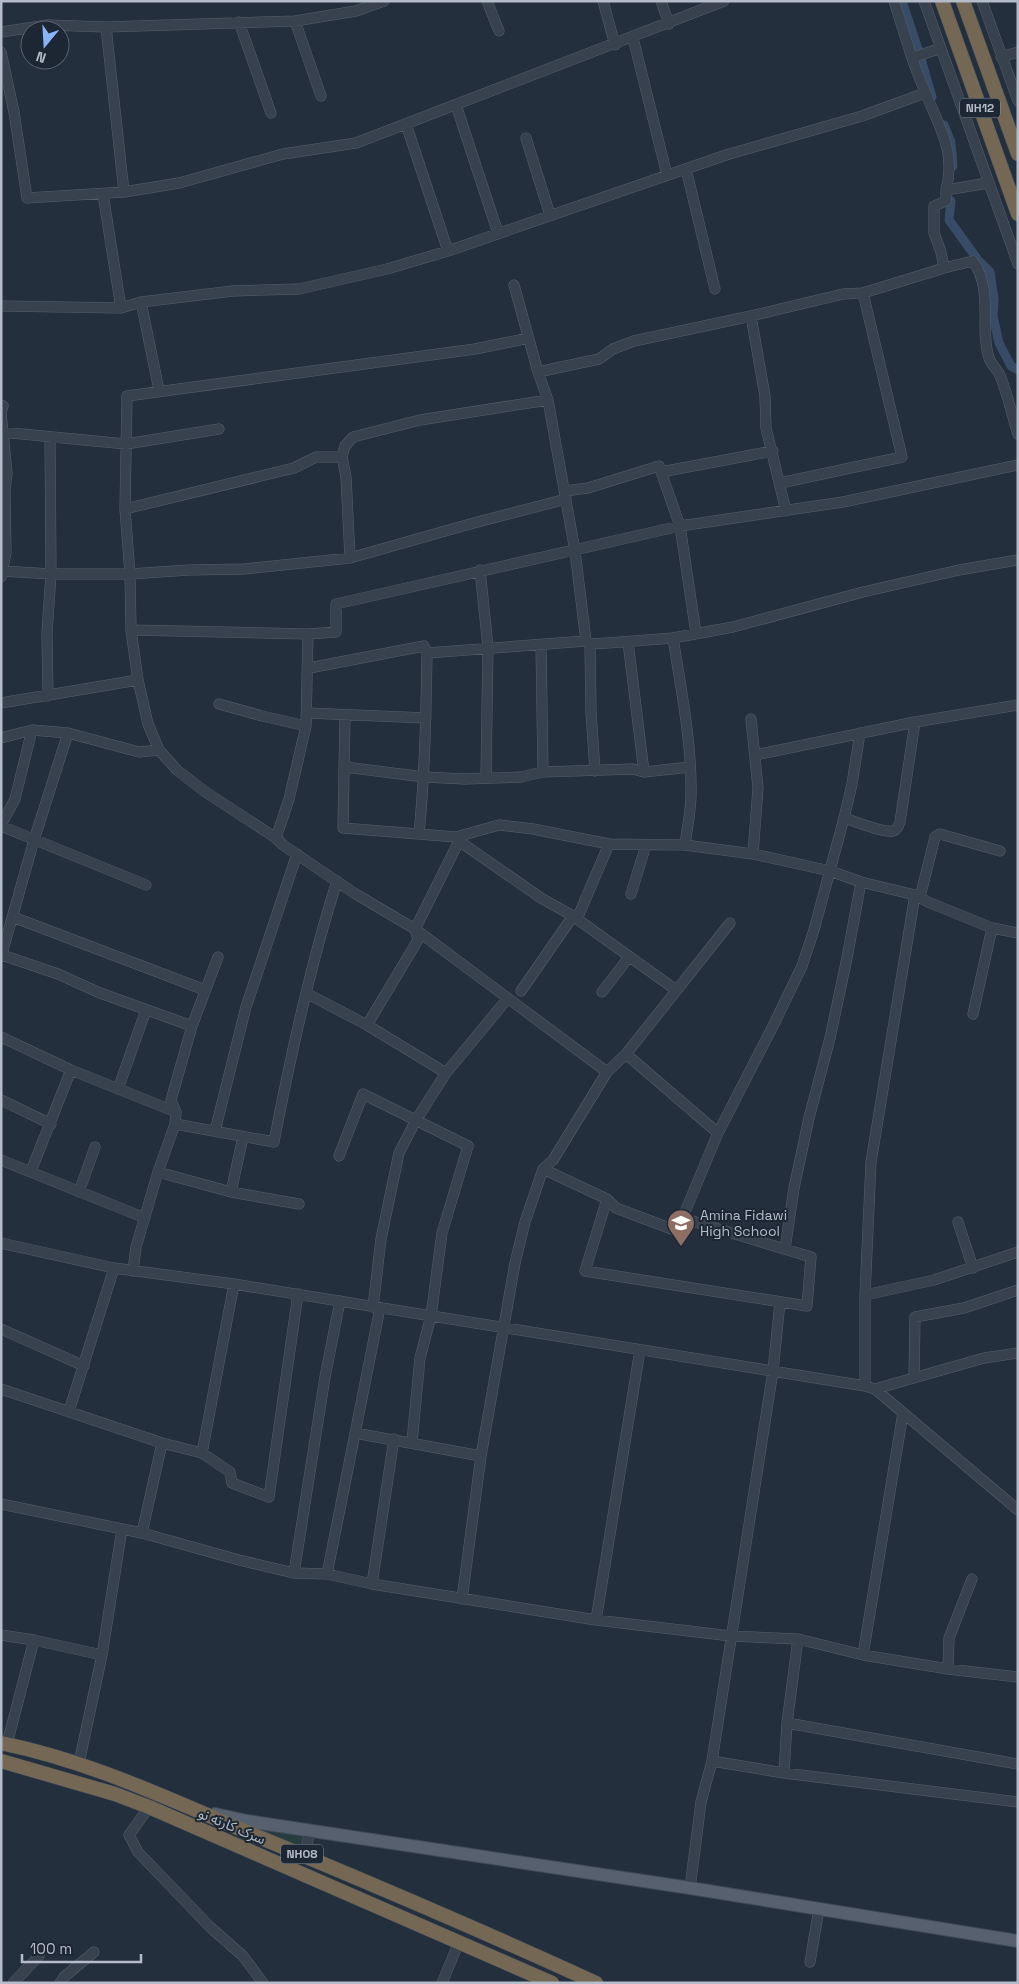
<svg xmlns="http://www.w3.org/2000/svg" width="1019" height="1984" font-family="'Space Grotesk','Noto Sans Arabic',sans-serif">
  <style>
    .green { fill: #263c3f }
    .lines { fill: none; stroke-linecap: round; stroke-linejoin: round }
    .canal { stroke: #394c67; stroke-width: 9 }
    .minor-casing { stroke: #565f6c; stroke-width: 11 }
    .major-casing { stroke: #414a57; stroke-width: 14 }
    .highway-casing { stroke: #434c59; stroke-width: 15 }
    .minor { stroke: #38414e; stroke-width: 10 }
    .major { stroke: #56606e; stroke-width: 12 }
    .highway { stroke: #746855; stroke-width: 14 }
    .labels { text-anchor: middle; stroke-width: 4; stroke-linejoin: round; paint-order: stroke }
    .shield { fill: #1d2633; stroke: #878f9c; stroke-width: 1 }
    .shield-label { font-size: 12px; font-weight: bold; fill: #b4bcc9 }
    .poi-label { font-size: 14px; fill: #b4bcc9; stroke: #1d2633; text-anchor: start }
    .street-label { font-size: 14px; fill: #b4bcc9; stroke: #1d2633 }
  </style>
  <rect width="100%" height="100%" fill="#242f3e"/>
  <path class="green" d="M266,1826L305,1832L303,1848L259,1829Z"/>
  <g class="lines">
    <path class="canal" d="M902,1L919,52L932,97
      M944,125L951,142L953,166
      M951,201L949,220L978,260L990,272L994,299L993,316L999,343L1011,366L1018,370"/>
    <g class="minor-casing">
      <path id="minor" d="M487,1L499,31
        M603,1L615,45
        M661,1L669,24
        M894,1L912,58
        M924,1L1018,264
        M982,1L1018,101
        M295,21L321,96
        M239,22L271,113
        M106,27L124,192
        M1,32L48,25L106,27L295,21L356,11L384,1
        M633,38L667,175
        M941,48L912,58C916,70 921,82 926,94C940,128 956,153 946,190
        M1,52L14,112L27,198L124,192L179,183L283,154L356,143L724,1
        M1001,57L1018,52
        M456,105L498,233
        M406,124L448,251
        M526,138L550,215
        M686,169L715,289
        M103,194L121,308
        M944,268L941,252L934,233V206L946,201V190L988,183
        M514,285L538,372L548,400L575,551L586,641
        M141,302L159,390
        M1,306L121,308L141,302L233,291L299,289L387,269L448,251L726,155L862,116L925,93
        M751,316L765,396L766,428L786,511
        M529,338L475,349L127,396L125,509L130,574L131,630L138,680L148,724L159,750L177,770L204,791L276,838L283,845L354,893L415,929L607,1072
        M538,372L599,359L613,349L634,341L751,316L843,294L863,293L944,268L973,261C994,291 979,327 989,358C992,366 999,371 1001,378C1008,396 1012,415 1018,434
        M1,405L3,406L1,413L7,473L5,491L6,553L1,577
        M1,432L126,444L219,429
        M661,472L773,451
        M780,483L902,457L863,293
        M565,491L588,488L659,466L680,526L696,633
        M125,509L294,468L316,457H342
        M350,558L346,477L342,457L345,446L353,437L420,420L548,400
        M480,570L488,647L486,777
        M2,571L51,574H130L189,570L244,569L350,558L470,524L566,499
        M131,630L308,634L336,632V604L680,526L843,502L1018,465
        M673,638C681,689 692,743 691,795C691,811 687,828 685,845
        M628,642L644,772
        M541,644L543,772
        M590,644L591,712L595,771
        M427,653L586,641L590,644L608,643L673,638L733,627L863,592L959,570L1018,560
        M309,668L424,646L427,653C426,713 425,773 419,834
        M48,696L47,633L51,574L50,437
        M1,703L138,680
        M219,704L262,716L306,726
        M307,713L426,718
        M345,715L343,828L456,837L499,825L533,829L609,844L685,845L753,854L830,871L861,882L915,895L928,902L992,928L1018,933
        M751,719L758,788L753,854
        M1,738L32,730L68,733L139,752L159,750
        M755,755L915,722L1018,705
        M345,767L424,777L465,779L521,777L543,772L633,769L644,772L690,767
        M844,818C854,821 883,833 893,831C897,830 899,825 900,822L915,722
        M1,825L15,799L32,730
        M1,826L146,885
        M456,837L459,841L541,898L573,916L676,990
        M276,838L289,799L306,726L308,634
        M631,894L646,845
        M920,897L935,837L940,834L1000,851
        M13,917L205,990
        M577,919L609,844
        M2,955L58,974L100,993L192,1026
        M1,957L34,840L68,733
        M521,991L573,916
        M602,992L629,957
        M306,993L367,1025L446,1073
        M973,1014L992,928
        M367,1025L418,940L415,929L459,841
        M1,1037L71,1070L176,1112
        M626,1054L718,1133
        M118,1089L146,1010
        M1,1100L51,1124
        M175,1124L274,1142C291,1053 310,966 337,881
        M215,1131L246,1007L297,854
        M339,1156L363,1094L468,1146L442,1233L431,1316L420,1358L412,1442
        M1,1160L145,1218
        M543,1169L607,1199L616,1208L677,1231L718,1133L774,1024L802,966L814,930L844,818L852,784L860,733
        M31,1171L71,1070
        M158,1172L231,1192L299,1204
        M79,1192L95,1147
        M231,1192L243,1137
        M607,1199L585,1271L807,1306L811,1257L682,1218
        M958,1222L973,1268
        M1,1243L114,1268L234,1284L865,1386L875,1389L1018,1510
        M785,1249L794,1188L809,1118L830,1038L847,958L861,882
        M133,1271L136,1247L158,1172L175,1124L176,1112L171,1100L192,1026L218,957
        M865,1295L934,1280L1018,1252
        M373,1307L381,1239L399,1153L416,1120L446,1073L508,998
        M1,1329L84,1366
        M914,1377L915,1317L964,1308L1018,1290
        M865,1386V1295L871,1162L915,895
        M1,1389L162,1443L202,1453L230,1472L232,1483L269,1497L298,1294
        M875,1389L984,1358L1018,1353
        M69,1411L114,1268
        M355,1433L481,1456
        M202,1453L234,1284
        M1,1504L142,1533L239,1560L294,1573L327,1574L372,1584L596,1620L731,1636L798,1639L863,1655L948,1669L1018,1677
        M142,1533L162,1443
        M294,1573L325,1377L340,1301
        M327,1574L380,1308
        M372,1584L394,1439
        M462,1599L481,1456L515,1263L525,1222L543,1169L553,1160L607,1072L626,1054L730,923
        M596,1620L640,1350
        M1,1635L34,1640L7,1744
        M34,1640L102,1655
        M863,1655L903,1413
        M948,1669L949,1638L972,1579
        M787,1723L1018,1764
        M712,1761L784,1773L1018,1802
        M79,1763L102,1655L122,1529
        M784,1773L787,1723L798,1639
        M149,1807L129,1835L138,1852L210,1927L243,1956L263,1983
        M305,1855L310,1830
        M690,1888L701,1802L712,1761L773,1371L780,1302
        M810,1962L819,1909
        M13,1983L39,1956
        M60,1983L64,1977L94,1952
        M442,1983L459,1942"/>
    </g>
    <g class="major-casing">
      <path id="major" d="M215,1814L247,1821L690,1888L1018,1941"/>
    </g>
    <g class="highway-casing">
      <path id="highway" d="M942,1L1018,214
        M963,1L1018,154
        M1,1743C95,1762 179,1804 266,1840C377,1886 487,1933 596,1983
        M1,1761L115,1794L149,1807L552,1983"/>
    </g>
    <use href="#minor" class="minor"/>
    <use href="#major" class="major"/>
    <use href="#highway" class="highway"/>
  </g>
  <defs>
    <g id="school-pin" transform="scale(1.4375)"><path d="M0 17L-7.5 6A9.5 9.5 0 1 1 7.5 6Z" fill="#8d6e63" stroke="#1d2633"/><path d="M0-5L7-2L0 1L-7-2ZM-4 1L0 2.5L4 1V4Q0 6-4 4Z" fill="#fff"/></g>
  </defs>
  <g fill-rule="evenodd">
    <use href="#school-pin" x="681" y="1223"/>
  </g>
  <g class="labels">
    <g class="shield">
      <rect x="960" y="98.5" width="40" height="19" rx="4"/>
      <rect x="281" y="1844.5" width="42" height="19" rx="4"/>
    </g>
    <g class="shield-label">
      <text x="980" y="112">NH12</text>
      <text x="302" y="1858">NH08</text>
    </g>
    <g class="poi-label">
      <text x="700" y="1220">Amina Fidawi<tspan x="700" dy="16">High School</tspan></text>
    </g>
    <g class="street-label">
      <text transform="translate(232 1826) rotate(23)" y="5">سرک کارته نو</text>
    </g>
  </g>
  <rect width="1019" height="1984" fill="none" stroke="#b4bcc9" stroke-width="5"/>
  <g transform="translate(45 45) rotate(198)"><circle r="24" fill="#1d2633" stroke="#59626f"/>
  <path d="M0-4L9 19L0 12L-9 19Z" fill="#8ab4f8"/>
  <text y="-8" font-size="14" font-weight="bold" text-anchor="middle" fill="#b4bcc9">N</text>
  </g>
  <path d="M22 1954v8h119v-8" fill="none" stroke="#b4bcc9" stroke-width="2.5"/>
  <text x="30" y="1954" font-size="15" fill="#b4bcc9" stroke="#1d2633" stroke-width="4" paint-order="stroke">100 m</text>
</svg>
